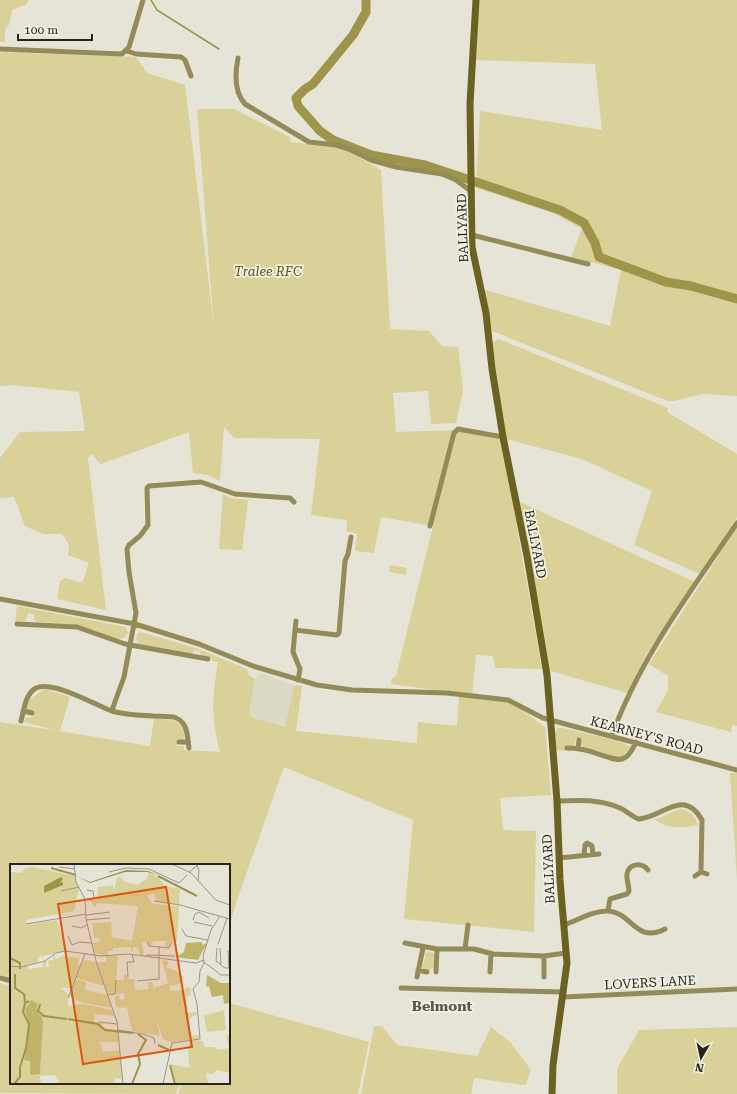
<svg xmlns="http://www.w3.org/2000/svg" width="737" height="1094" font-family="'Roboto Serif',serif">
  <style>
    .built { fill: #dcd9c5 }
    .green { fill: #d9d197 }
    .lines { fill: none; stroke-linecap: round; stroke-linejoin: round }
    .stream { stroke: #9f954a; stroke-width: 1.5 }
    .river { stroke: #9f954a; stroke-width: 9 }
    .street { stroke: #938c59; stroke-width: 5 }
    .secondary { stroke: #6b6120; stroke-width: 7 }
    .labels { text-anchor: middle; stroke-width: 3.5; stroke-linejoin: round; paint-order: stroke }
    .street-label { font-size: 13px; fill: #25241f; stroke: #f3f1e3 }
    .park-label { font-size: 13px; font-style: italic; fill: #595118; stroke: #f3f1e3 }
    .neighbourhood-label { font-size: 14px; font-weight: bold; fill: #58574b; stroke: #f3f1e3 }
    .inset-river { fill: none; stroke: #9f954a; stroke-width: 2 }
    .inset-road { fill: none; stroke: #99978d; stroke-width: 1 }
    .view { fill: #de560d; fill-opacity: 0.15; stroke: #de560d; stroke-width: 2 }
    .inset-edge { fill: none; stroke: #25241f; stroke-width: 2 }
  </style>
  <rect width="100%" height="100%" fill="#e6e4d6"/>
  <path class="built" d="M259,674H264L294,685L285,727L251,717L249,713L255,679Z"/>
  <path class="green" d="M0,0H28L27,4L12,10L9,25L5,29V42H0Z
    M479,0H737V396L701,394L670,402L492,331L482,289L610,326L621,270L571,257L582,229L553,213L476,188L480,111L602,130L595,64L476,60Z
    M0,52L136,57L147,73L185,85L214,327L197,109H234L290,137L291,142L343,148L381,170L390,329L429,331L442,346L458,347L463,390L456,423L431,424L428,391L393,393L396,432L458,430L501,436L542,669L495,668L493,656L476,655L472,695L391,684L392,678L396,676L433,526L381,517L374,553L355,551L357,534L346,531L347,520L311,515L320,439L234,438L224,427L220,481L208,475L193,473L189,432L101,464L91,454L88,458L106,610L57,599L60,581L65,578L82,583L89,563L68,555L69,545L62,534H43L25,526L14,497L1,498L0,496V458L20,432L85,431L79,392L14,385L0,386Z
    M499,339L668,408L667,412L737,454V517L700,574L634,545L652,491L582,459L506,439L491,343Z
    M223,494L230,498L248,500L242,550L219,549Z
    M520,502L695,582L645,657L627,693L548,670Z
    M737,527V726L732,725L731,732L656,712L668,690V676L649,664Z
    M390,565L407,568L406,575L389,572Z
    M17,606L126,627L128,633L124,638L116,639L72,624L36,622L34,620V614L28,613L26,621L15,622Z
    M140,632L196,648L247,669L249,675L255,679L249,713L251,717L285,727L294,685L302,686L296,731L417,743L418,722L457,726L459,696C474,698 496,698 509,703C523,709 533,719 545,727L551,795L500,798L503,830L536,831L534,932L404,919L413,820L284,767L237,900L229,928V865H11V979L0,975V722L54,730L24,722L25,718L32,717L34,712L25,710L30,699L45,689L70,697L60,731L150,746L154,719C168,719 191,719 183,741H176L177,746H184V750L220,752C211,719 212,697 218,662L212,661V658L202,656L199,651L195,650L192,654L139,644L136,638L137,634Z
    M557,728H563L618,741L631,747L622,757H611L583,747L581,744L580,739H576L574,746L565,747V751L556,750L555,734Z
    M730,773H737V879Z
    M679,809C689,810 695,815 698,825C684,828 668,829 655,820Z
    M427,951L435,954L434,967L428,971L421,968L426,957L424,954Z
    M0,983L11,986V1083H180L176,1094L0,1093Z
    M229,1003L369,1042L358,1094H178L182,1083H229Z
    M374,1026H382L397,1045L477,1056L491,1027L510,1042L531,1070L525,1085L474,1078L471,1094H361Z
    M737,1027V1094H617V1069L639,1030Z"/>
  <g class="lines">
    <path class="stream" d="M151,0L157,10L219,49"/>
    <path class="river" d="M366,0V12L353,35L313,84L305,89L296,98L298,106L320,131L333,140L371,155L425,165L560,210L584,223L595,243L599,257L666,282L691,286L737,299"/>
    <path class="street" d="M0,49L122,54L129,47L143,0
      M127,51L136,54L181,57L185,60L191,76
      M238,58C235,73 234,92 245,104L309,142L336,145L349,149L371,160L396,167L442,174L456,180L472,192
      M472,235L588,264
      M430,526L454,433L458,429L503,437
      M0,599L135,624L199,644L253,666L317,685L352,690L447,693L508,700L543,718L737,770
      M17,624L77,627L125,644L208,659
      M295,630L296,621
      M298,680L300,669L293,652L295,630L337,635L339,633L345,561L348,554L351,537
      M112,710L124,677L136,613L129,572L127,549L129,545L140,536L148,525L147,488L149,486L201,482L235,494L290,498L294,502
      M23,711L32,713
      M21,721C24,710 25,694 36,688C53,680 95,705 112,711C132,717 153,715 174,717C188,722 187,734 189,748
      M612,735C640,658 691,591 737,523
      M179,742H188
      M567,748C578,748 588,750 598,754C619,761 626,765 636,742
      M578,748L579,740
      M557,801C579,800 599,799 620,808C627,811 632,817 639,819C662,818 683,787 702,820L701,872
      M584,855L585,845L587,843L592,846L593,854
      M559,858L599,854
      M695,876L701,872L707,874
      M608,911L610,899L627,894L629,891C629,885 626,879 627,874C629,863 642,862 648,870
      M564,925C578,920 595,910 609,911C632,913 636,944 665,929
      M405,943L437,949H474L493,954L544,956L566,953
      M465,949L468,925
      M544,956V977
      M418,970L427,972
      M436,972L437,949
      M490,972L491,953
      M417,977L423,948
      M0,978L11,981
      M401,988L564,992
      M563,997L737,989"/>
    <path class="secondary" d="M476,0L470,104L472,247L486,313L492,369L503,437L527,556L547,675L557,801L560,880L567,963L553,1065L552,1094"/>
  </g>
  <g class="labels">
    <g class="street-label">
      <text transform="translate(462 228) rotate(-92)" y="5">BALLYARD</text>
      <text transform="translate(536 544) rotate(79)" y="5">BALLYARD</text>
      <text transform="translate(647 735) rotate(15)" y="5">KEARNEY'S ROAD</text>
      <text transform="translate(548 869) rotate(-93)" y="5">BALLYARD</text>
      <text transform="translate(650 982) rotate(-3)" y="5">LOVERS LANE</text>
    </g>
    <g class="park-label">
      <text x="268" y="276">Tralee RFC</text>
    </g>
    <g class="neighbourhood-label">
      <text x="442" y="1011">Belmont</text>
    </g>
  </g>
  <g transform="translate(10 864)">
    <rect width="220" height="220" fill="#e6e4d6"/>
    <path d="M23,3L64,12L69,26L64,47L16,56V61L47,56L57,87L28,93V98L12,102L0,101V8L11,9L15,4ZM138,8L149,14L155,22L170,25L169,40L146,37L144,29L137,32L143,40L169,42L167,77H161L159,83H155L156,77H143L142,81L139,82L137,78H132L134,91H130L128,84L123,83L121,90V83L103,84V87H98V92H108L106,116H114V111H117L119,115H124L125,126L139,125L138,118H142L144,124L158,119L152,96L159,97L156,103L166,107L174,114L169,120L159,122L161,127L174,126L178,123L181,125L180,131L176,133L178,146H176L177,149L187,148V151L181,153L179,157L180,172L189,171V175L160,178L153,175L146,153L150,172L122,167L117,144L106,143L105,137V132L109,131L110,136L115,135L114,129L98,131L87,98H96V92L85,89L82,79L90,78L88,73L84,74L82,59L101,58L102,73L122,77L128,42L87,39L86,44L79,36H87L88,23L103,21L104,27L107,13H110L115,18L128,21L137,14ZM44,90L46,95L52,92L69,94L68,100L71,101L60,124H51L58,130V142L74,140L102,146L104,152L85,150L84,158L92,159L91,163L108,167L109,178H90L93,188L110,186L112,215L105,214V220H50L45,211L30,212L31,220H0V102L18,101L19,105L33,103V98L36,97V103H39L38,97L43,96ZM27,141V148L32,152L33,158L30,210L20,197L14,196L19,162L15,148ZM74,96L86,98L94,122L66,114ZM66,115L76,118L75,126L97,131L102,144L74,139L58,132ZM214,146L216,166L197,168L194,152ZM216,171L220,172V209L207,206L203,210L196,209L198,220H166L160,200L179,204L178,183L180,177L189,176L193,178L194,183H204L208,186L219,184Z" fill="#d9d197" fill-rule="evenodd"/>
    <path d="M192,78V81L197,79L188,96L166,93L174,88L176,79ZM197,111L211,119H220V139L214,140L213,131L202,133L199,122L196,123ZM21,136L27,139V148L32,152L33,158L30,210L20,211V197L14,196L19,162L15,146Z" fill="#bfb469"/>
    <path d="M116,6L138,7L151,12L138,8H115L80,19L66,12L80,18ZM51,13L53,15L50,19L53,18V21L34,29V22Z" fill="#9f954a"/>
    <path class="inset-river" d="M41,4L66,11M148,12L187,32M0,94L10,99V105M5,110V124L14,130L15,139L19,137M30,140L28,147L34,152L57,155M58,155L88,160L95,166L123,169M148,181L159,186M160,201L165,220M4,220L10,213V203L16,184L19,160L13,148L15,139M122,220L130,200L128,190L136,176L128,170"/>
    <path class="inset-road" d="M64,0L66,18L75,35L76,55L86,97L107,158L113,220M162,0L181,9L206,36L220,41M186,0L189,6L188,17M49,3L65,5M99,8L116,4L139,5L169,19L177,11M179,8L189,0M77,26L83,27L84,33M51,27L69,23M144,37L170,41L220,55M76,51L100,48M76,56L100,54M183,56L185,50L189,48L199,54M184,58L202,62M16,60L76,50M62,62L71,64L77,61M172,65L176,72L198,76M58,72L62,81L69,78L81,79M137,78L139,82L159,84L162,78M208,80L217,54M207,84L206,97L215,104H220M210,84L211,100M136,91L165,92M194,98L211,111H220M0,102L11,103L35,97L46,89L55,87L91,92L119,90L186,99L194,96M219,104L218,87L220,86M118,113L117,98H124L122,90M127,117L149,115V82M98,131L105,130L106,116M58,134L75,90M89,158L107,160M108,166L133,170L144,174L145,180M153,220L162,179L190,175L187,140L183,125L189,118L190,107L194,99L193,92L201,66L210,52"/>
    <path class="view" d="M156,23L182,183L73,200L48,40Z"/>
    <rect width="220" height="220" class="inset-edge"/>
  </g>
  <g transform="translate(701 1058) rotate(189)" stroke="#f3f1e3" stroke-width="3" paint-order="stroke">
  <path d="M0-3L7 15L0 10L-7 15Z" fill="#25241f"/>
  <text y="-6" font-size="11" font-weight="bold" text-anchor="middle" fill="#25241f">N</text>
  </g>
  <path d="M18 34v6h74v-6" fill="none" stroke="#25241f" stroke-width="2"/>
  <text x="24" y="34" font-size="12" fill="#25241f" stroke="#f3f1e3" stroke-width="3" paint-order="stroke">100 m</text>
</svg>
